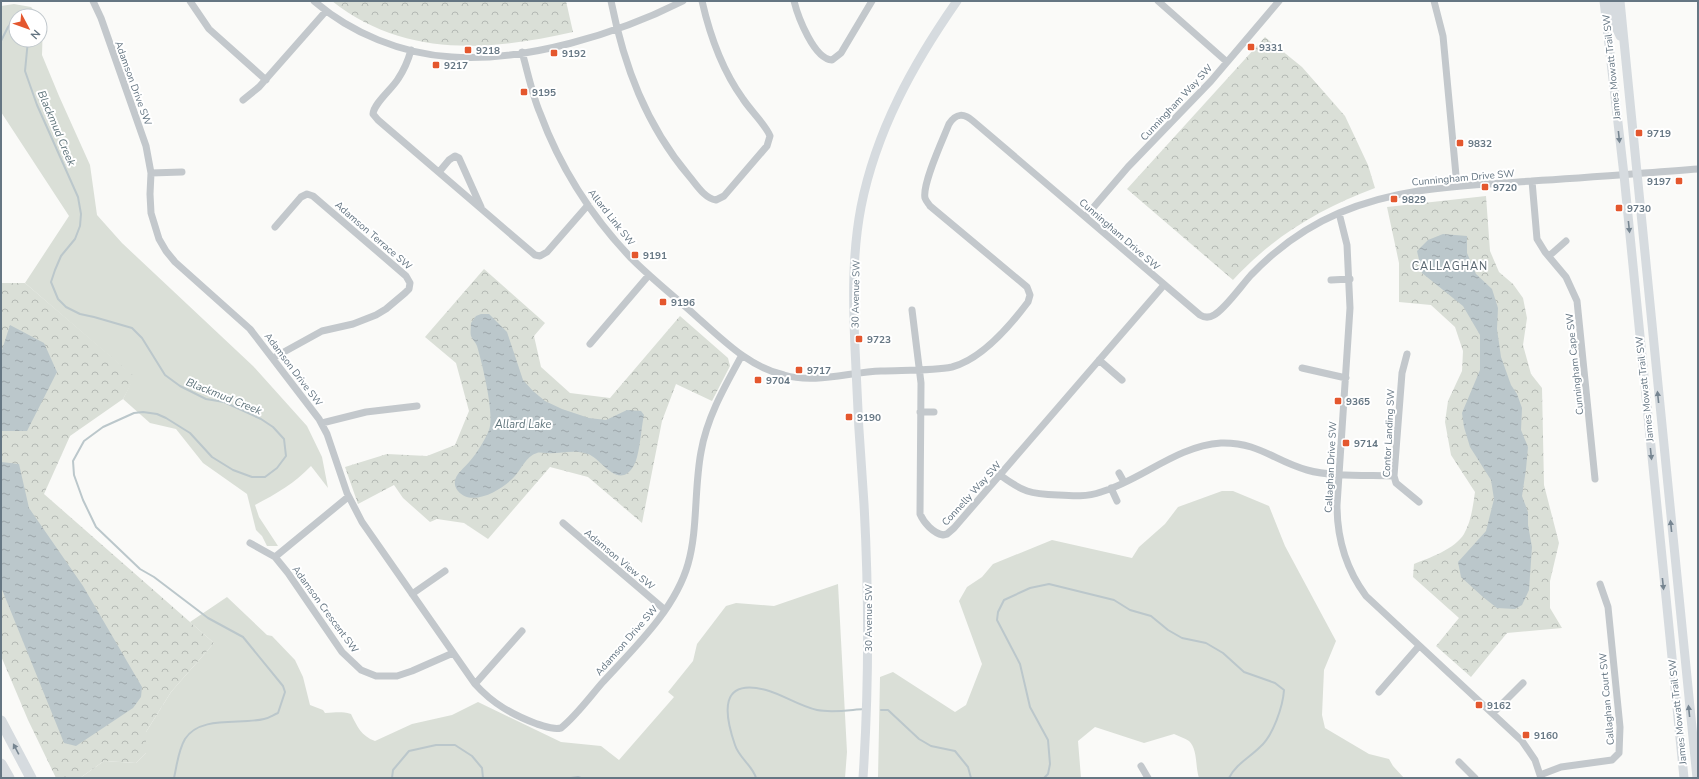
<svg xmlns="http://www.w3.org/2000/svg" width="1699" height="779" font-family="'Nunito Sans',sans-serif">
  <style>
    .grass { fill: #dadfd7 }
    .forest { fill: url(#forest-crowns) }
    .water { fill: url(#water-ripples) }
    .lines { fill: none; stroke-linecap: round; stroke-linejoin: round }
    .stream { stroke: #bbc7cb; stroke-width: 2 }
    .minor { stroke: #c3c8cc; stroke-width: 7 }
    .major { stroke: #d6dbdf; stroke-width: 9 }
    .highway { stroke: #d6dbdf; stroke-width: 11 }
    .oneway { fill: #768591 }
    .poi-dot { fill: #e4572e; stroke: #fff; stroke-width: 1.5 }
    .labels { text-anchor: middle; stroke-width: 4; stroke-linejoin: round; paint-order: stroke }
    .poi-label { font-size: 10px; font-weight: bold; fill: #657683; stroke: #fff; text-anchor: start }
    .street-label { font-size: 10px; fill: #657683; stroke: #fff }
    .water-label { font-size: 11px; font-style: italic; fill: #60757c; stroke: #fff }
    .neighbourhood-label { font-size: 11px; letter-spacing: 1px; fill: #57646e; stroke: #fff }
  </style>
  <defs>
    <pattern id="forest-crowns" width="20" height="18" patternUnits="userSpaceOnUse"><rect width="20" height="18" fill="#dadfd7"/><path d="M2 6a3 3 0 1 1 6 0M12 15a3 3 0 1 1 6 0" fill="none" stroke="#b4b9b4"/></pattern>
    <pattern id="water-ripples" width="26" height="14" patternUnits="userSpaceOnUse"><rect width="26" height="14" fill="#bbc7cb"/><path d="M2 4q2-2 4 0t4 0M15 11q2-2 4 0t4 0" fill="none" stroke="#9ca6aa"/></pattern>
  </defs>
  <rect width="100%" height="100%" fill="#fafaf8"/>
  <path class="grass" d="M14,4L31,7L39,16H16V40H40V17L43,21L42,55L59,96L90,165L97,215L122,243L253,366L307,426L322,457L328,488L311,466C295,483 276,494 255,505L259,517L278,546H267L262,536L256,530L247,494L203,463L176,429L150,423L123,399L134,377L25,283L69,216L1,112V6Z
    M1222,491H1233L1269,506L1285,546L1336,641L1324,670L1322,715L1325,728L1369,754L1389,759L1393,766L1404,778H1199C1195,766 1198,750 1189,741C1185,738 1178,736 1174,734L1144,743L1095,727L1078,741L1081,778H878L880,677L893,672L955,712L966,705L982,664L959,601L967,587L982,577L993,564L1052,540L1132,558L1139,547L1165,524L1178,507Z
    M838,584L847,752L845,778H80L104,761L136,763L146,753V732L171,692L214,643L190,622L227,597L267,635L272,636L295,660L303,677L310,705L323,710L325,713C336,713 339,711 351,714C357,726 361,736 375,741L412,724L452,715L478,702L561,742L601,746L619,760L674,697L668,692L693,661L697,644L726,606L736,603L774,606Z"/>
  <path class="forest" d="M332,1H566L573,32C489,51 404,58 332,1Z
    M1265,37L1302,67L1345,116L1368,165L1375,188C1319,209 1274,236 1233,280L1127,189Z
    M1486,196L1490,251L1499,272L1513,284L1523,298L1527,318L1523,345L1531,374L1542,388L1544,485L1559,543L1550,581V608L1562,628L1507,633L1471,677L1436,646L1459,618L1413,577L1414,564C1429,558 1455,549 1464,534C1471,522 1473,506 1475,492L1451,455L1445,422L1448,401L1462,371L1463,351L1455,327L1431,305L1399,302V263L1387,207Z
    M484,269L545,323L534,336L541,367L570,393L610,398L680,316L728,358L730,366L712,401L676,384L662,421L642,523L588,477L550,467L488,539L464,523L437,519L430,522L403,498L394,485L358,504L345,467L387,454L427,456L455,445L469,411L456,363L425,337Z
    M1,283H25L135,377L123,399L70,436L44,494L214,643L171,692L146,732V753L136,763L104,761L80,778H56L28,720L1,656Z"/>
  <path class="water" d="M1443,234L1467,236V253L1476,274L1492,289L1498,308L1497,329L1501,357L1511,385L1517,394L1522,408L1521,430L1528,447L1526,469L1522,496L1528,512V525L1532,547L1529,590L1522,605L1515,609L1497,608L1483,597L1461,577L1458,562L1486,531L1494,499L1491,480L1470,447L1464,427L1462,413L1480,370V335L1463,306L1422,273L1417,251L1428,240Z
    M481,314H489L507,332L523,380L533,391L545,401L562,409L589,418L606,420L627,410L641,411L644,415C641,428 640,455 634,465C619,492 602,459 588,454C574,449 560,454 546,453C543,453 539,452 537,453C526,456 521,470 514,477C503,489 472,508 458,491C448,478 464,469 470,461C477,453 485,440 489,430C495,414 482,363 477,346C476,343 472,339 471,336C470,332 471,327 471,323L476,316Z
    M10,325L44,343L57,372L27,431H1V353Z
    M1,462L19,464L29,508L83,586L142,687L141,697L133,708L76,746L64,743L1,587Z"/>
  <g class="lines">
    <path class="stream" d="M28,40L25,71L37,105L78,197L81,214L80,226L75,239L61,256L55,270L51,282L58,299L66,307L80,314L94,317L132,328L142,338L165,375L180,386L206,399L224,402L261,419L273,427L284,439L286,456L277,468L265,477H252L233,470L212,457L190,433L166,418L157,414L143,412L134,413L103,427L84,441L73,461L74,475L83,500L96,527L140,569L154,577L208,618L243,637L283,686L285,692L278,713C273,715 269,718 264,719C241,725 200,715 185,739C178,751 177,765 174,778
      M1,41L8,27L16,18
      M881,710H888L919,739L931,746L955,751L968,767L971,778
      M392,778L393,770L409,751L436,745H455L472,756L482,768L483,778
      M571,778L578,777L581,778
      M756,778C753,766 739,758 735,745C724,713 719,678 766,690C784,695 799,706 817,710C832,713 849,710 864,709
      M1044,778L1048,774L1050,764L1048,740L1030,707L1020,664L997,620L998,612L1004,600L1030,588L1049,584L1114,600L1130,610L1151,616L1168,630L1182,638L1206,643L1223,653L1244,672L1275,683L1284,690C1283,706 1273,736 1260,747C1249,758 1236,764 1229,778"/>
    <path class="minor" d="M93,1L101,18L146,146L151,173L150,194L151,213L159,239L166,251L175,262L250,329L319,419L327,434L347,493L362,522L475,684C493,704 513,715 537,724C545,726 552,730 561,728C576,716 589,698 602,683C633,649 675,610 688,564C698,529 694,489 701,452C707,417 725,386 742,355
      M190,1L209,29L266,80
      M314,1C351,33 402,54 452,57C525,62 618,34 683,1
      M611,1C624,66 646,125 689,176C696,184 704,198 716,200L724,196L767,146L770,136C766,125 750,110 743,99C722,70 710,36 702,1
      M794,1C798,17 814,59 832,60L841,53L872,1
      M1158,1L1227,62
      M1434,1L1443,36L1457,186
      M411,50C408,61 404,70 398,79C392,89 374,103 373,114L378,120L535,255L540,256L547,252L588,205
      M522,52C528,73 532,94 540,113C560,167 592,217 631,258C652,279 675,297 697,317C723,340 749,367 784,375C815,384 850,372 881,371C902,370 933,371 952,367C982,359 1010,326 1028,302L1030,295L1027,287L930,206C928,203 926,201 925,198C922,184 943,139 949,124C956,113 964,113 973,121L1200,315C1205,318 1209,318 1214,315C1225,309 1241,286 1251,275C1276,249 1306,227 1339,213C1402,186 1465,186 1532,181C1587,178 1643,173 1698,169
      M243,100L259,87L326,11
      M439,172L449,160L455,156L459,158L481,207
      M151,173L182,172
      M1532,181L1537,239L1545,252L1566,277L1577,301L1595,479
      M1339,213L1347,245L1350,308L1337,505C1337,539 1346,569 1366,596L1522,741L1535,760L1541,778
      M1086,216L1128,167L1211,81L1279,1
      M1549,256L1566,241
      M1331,280L1350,279
      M912,310L921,383L920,514C924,523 933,533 943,535L947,534L954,528L1164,285
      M590,344L649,275
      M1407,354L1402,373L1394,476L1396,483L1419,502
      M273,358L322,331L353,324L376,315L386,309L405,293L409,289L410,283L406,276L313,196L307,194L301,197L275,227
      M1099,360L1122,380
      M1302,368L1346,378
      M920,412H934
      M322,423L366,412L417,406
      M1119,473L1124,482
      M1000,475C1023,492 1030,494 1058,495C1073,496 1087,497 1101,492C1142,480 1176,446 1221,443C1259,442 1274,461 1307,470C1331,477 1368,475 1394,476
      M1111,488L1117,501
      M348,497L275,557L288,573L342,652L361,670L376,676H397L412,671L453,653
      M563,523L665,610
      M250,543L275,557
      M412,594L445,571
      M475,684L522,631
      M1379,692L1419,646
      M1493,713L1523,683
      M1459,762L1475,778
      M1141,766L1148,778
      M1540,775L1561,767L1612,760L1619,753L1620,727L1608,607L1600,584"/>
    <path class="major" d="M1604,1L1624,175L1684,778
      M1612,1L1615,25L1620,36
      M1620,1L1697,778
      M863,778C869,687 869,596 864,504C860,452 857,400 855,348C853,301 852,254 861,207C876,131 913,64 957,1"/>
    <path class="highway" d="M1,721L31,778
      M1,764L9,778"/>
  </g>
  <defs><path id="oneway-solid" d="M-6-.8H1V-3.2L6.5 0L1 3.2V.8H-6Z"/></defs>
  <g class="oneway">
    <use href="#oneway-solid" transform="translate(1619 137) rotate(84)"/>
    <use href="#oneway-solid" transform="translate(1629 227) rotate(84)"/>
    <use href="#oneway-solid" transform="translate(1658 397) rotate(-96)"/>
    <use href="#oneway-solid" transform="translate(1651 454) rotate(84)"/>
    <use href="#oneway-solid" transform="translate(1671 526) rotate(-96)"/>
    <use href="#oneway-solid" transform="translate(1663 584) rotate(84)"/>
    <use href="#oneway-solid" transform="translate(1689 711) rotate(-96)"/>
    <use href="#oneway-solid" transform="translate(16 749) rotate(-118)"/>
  </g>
  <g class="poi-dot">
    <rect x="1247" y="43" width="8" height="8" rx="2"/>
    <rect x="464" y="46" width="8" height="8" rx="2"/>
    <rect x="550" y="49" width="8" height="8" rx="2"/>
    <rect x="432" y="61" width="8" height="8" rx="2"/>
    <rect x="520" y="88" width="8" height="8" rx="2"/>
    <rect x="1635" y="129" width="8" height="8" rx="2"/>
    <rect x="1456" y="139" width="8" height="8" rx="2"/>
    <rect x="1675" y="177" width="8" height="8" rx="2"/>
    <rect x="1481" y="183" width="8" height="8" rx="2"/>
    <rect x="1390" y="195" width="8" height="8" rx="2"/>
    <rect x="1615" y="204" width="8" height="8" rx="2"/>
    <rect x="631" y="251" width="8" height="8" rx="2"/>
    <rect x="659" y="298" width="8" height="8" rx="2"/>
    <rect x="855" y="335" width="8" height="8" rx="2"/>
    <rect x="795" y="366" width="8" height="8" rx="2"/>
    <rect x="754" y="376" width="8" height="8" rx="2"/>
    <rect x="1334" y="397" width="8" height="8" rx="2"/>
    <rect x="845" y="413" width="8" height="8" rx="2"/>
    <rect x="1342" y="439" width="8" height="8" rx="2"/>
    <rect x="1475" y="701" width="8" height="8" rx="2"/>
    <rect x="1522" y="731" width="8" height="8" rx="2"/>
  </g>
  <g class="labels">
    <g class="poi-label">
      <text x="1259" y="51">9331</text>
      <text x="476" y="54">9218</text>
      <text x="562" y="57">9192</text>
      <text x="444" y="69">9217</text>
      <text x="532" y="96">9195</text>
      <text x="1647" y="137">9719</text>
      <text x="1468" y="147">9832</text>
      <text x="1671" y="185" text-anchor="end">9197</text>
      <text x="1493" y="191">9720</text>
      <text x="1402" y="203">9829</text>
      <text x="1627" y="212">9730</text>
      <text x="643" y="259">9191</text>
      <text x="671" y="306">9196</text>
      <text x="867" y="343">9723</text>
      <text x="807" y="374">9717</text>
      <text x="766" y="384">9704</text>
      <text x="1346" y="405">9365</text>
      <text x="857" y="421">9190</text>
      <text x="1354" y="447">9714</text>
      <text x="1487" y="709">9162</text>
      <text x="1534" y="739">9160</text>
    </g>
    <g class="street-label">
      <text transform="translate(1611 67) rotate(-96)" y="4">James Mowatt Trail SW</text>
      <text transform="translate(134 83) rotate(70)" y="4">Adamson Drive SW</text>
      <text transform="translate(1176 102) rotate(-47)" y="4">Cunningham Way SW</text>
      <text transform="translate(1463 177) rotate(-5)" y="4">Cunningham Drive SW</text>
      <text transform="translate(612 217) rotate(52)" y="4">Allard Link SW</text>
      <text transform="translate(1120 234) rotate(41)" y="4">Cunningham Drive SW</text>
      <text transform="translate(374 235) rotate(41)" y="4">Adamson Terrace SW</text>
      <text transform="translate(855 294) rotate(-89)" y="4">30 Avenue SW</text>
      <text transform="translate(1574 364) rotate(-96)" y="4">Cunningham Cape SW</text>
      <text transform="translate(294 369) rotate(53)" y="4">Adamson Drive SW</text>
      <text transform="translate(1644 389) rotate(-96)" y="4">James Mowatt Trail SW</text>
      <text transform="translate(1388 433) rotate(-87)" y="4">Contor Landing SW</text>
      <text transform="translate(1330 467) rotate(-87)" y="4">Callaghan Drive SW</text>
      <text transform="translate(971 493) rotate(-48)" y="4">Connelly Way SW</text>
      <text transform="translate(620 559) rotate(40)" y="4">Adamson View SW</text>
      <text transform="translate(326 609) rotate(54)" y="4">Adamson Crescent SW</text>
      <text transform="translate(868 618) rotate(-90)" y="4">30 Avenue SW</text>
      <text transform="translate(626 640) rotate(-49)" y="4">Adamson Drive SW</text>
      <text transform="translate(1606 699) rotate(-95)" y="4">Callaghan Court SW</text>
      <text transform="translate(1677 712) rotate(-96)" y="4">James Mowatt Trail SW</text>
    </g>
    <g class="water-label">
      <text transform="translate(57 128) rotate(67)" y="4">Blackmud Creek</text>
      <text transform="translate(224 396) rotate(22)" y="4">Blackmud Creek</text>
      <text x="523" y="428">Allard Lake</text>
    </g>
    <g class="neighbourhood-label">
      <text x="1450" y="270">CALLAGHAN</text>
    </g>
  </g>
  <rect width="1699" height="779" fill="none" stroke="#657683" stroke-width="4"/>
  <g transform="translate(28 28) rotate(131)"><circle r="19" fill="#ffffff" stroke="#c1c8cd"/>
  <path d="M0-3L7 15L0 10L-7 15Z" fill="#e4572e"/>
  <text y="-6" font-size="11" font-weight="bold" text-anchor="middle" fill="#657683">N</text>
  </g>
</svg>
